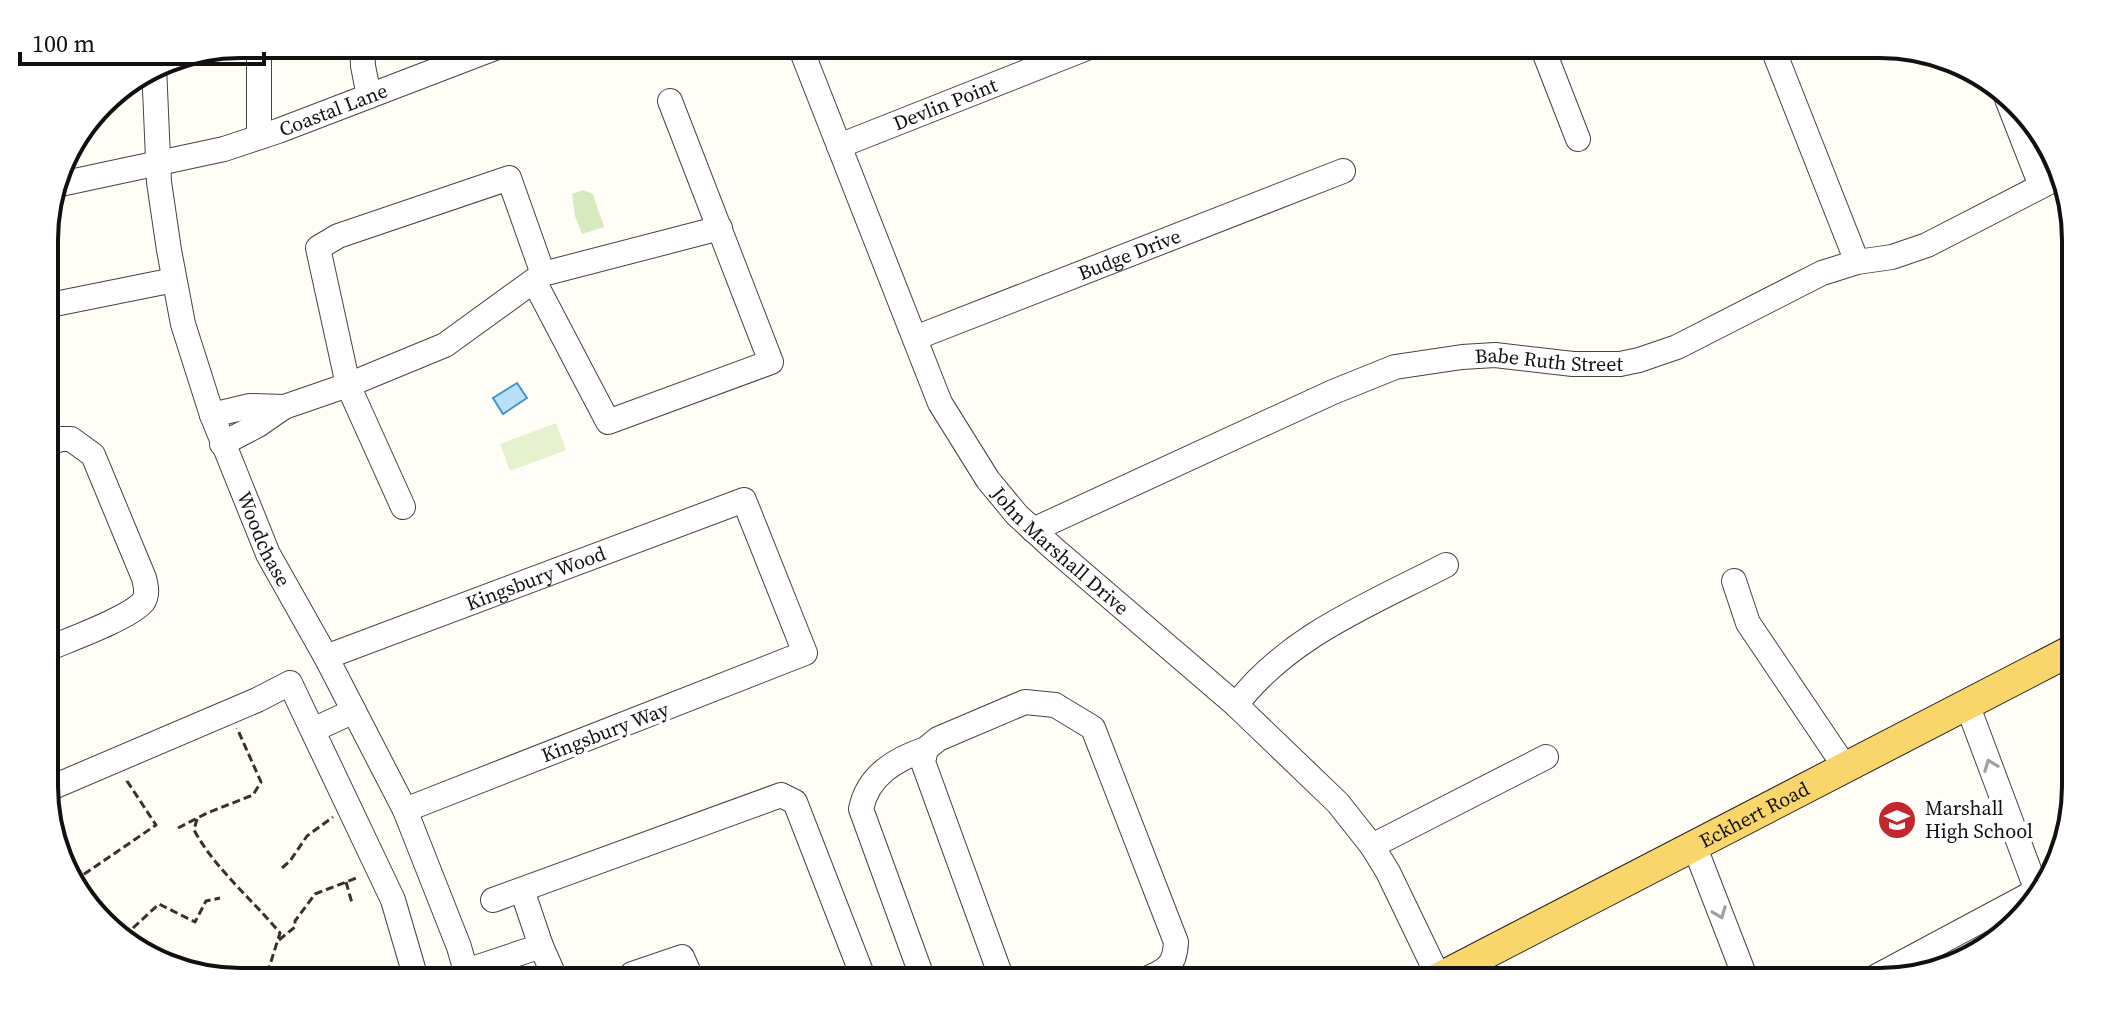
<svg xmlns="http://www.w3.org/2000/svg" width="2120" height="1026" font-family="'Source Serif 4',serif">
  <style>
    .green { fill: #d5ebbd }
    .pitch { fill: #e6f2cf }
    .water { fill: #b9e0f7; stroke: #3f96cf; stroke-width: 2 }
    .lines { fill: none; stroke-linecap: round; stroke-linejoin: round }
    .minor-casing { stroke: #444; stroke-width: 26 }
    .major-casing { stroke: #222; stroke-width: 32 }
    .path { stroke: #333; stroke-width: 3; stroke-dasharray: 8 4; stroke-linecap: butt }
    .minor { stroke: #fff; stroke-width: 24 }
    .major { stroke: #f9d66b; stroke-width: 30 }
    .oneway { stroke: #a0a0a0 }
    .labels { text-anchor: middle; stroke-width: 8; stroke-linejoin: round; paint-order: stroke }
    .street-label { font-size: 20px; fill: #111; stroke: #fff }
    .poi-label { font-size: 20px; fill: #111; stroke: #fff; text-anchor: start }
    .rim { fill: none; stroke: #111; stroke-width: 4 }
  </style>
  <rect width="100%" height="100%" fill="#fffdf5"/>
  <path class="green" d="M583,190L593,194L604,227L582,234L575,216L572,194Z"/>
  <path class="pitch" d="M556,423L566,450L510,471L500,444Z"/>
  <path class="water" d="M517,383L527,398L503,414L493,398Z"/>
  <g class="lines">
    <g class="minor-casing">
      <g id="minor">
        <path d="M362,44L363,66L369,96"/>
        <path id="s1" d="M799,44L940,403L988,480L1017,515L1053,548L1236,705L1338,803L1372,846L1388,872L1439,978"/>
        <path d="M1541,44L1578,139"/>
        <path d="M1771,44L1857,262"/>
        <path id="s2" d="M154,66L159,182L169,250L183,324L212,415L268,554L326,657L405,810L459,947L469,982"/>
        <path d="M2007,99L2041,186"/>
        <path d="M259,137V44"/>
        <path id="s3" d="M839,146L1097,44"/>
        <path id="s4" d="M56,185L224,149L278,131L505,44"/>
        <path d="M534,281L608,422L771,362L670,101"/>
        <path d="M45,306L174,280"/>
        <path id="s5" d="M915,338L1343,171"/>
        <path d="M212,415L250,406L284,407"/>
        <path d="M222,444L258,425L284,407L348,385L445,345L543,274L720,228"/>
        <path d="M45,446L60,439H71L93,455L144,578C146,586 148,595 143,602C128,619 68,640 45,650"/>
        <path d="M403,507L348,385L318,248L338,236L509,178L543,274"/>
        <path id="s6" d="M1033,530L1333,392L1395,367L1462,357L1495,355L1573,364H1620L1639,360L1677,347L1822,273L1857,262L1892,257L1927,245L2059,177"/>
        <path d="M1734,581L1748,623L1845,767"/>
        <path id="s7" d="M326,657L744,500L805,653L405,810"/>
        <path d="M1967,704L2037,891"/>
        <path d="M1236,705C1288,636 1371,604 1446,565"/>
        <path d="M313,730L354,711"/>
        <path d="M46,790L257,700L290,683L393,900L417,982"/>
        <path d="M1694,845L1747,982"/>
        <path d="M1372,846L1546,757"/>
        <path d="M493,900L781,795L795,802L865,982"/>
        <path d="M541,946L557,982"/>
        <path d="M466,971L541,946L522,890"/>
        <path d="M632,974L682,957L693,982"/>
        <path d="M924,982L861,809C868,775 896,759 926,749"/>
        <path d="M1003,982L923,762L926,749L938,739L1025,702L1055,705L1093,728L1176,942C1175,970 1162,972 1139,982"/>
        <path d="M1866,982L2036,891"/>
      </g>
    </g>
    <g class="major-casing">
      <g id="major">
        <path id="s8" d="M1431,982L2076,648"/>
      </g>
    </g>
    <path class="path" d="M197,819L194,830C216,870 251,898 280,933L268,971L269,976L282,982
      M178,828L207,813L253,795L261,782L237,728
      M282,868L290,861L307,836L333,817
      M74,881L156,825L127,781L128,777
      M346,882L352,903
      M128,939L134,927L159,904L195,922L206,901L220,898
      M279,940L295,927V921L315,894L359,877"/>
    <use href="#minor" class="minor"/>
    <use href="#major" class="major"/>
  </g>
  <defs><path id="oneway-chevron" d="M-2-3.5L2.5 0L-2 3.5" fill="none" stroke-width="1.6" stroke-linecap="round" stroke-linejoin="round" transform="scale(2)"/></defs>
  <g class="oneway">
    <use href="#oneway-chevron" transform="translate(1990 765) rotate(-111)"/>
    <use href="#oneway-chevron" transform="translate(1720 913) rotate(69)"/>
  </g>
  <defs>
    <g id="school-disc" transform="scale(2)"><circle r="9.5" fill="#c4262e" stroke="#fff"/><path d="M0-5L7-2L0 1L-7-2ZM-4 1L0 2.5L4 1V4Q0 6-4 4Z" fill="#fff"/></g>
  </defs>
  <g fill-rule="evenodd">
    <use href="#school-disc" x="1897" y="820"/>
  </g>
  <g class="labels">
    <g class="street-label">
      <text dy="7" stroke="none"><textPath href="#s3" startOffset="114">Devlin Point</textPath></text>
      <text dy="7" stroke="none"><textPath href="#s4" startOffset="288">Coastal Lane</textPath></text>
      <text dy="7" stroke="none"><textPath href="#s5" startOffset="230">Budge Drive</textPath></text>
      <text dy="7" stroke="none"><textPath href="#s6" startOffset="552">Babe Ruth Street</textPath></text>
      <text dy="7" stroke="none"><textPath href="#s2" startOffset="490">Woodchase</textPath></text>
      <text dy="7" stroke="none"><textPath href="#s1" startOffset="578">John Marshall Drive</textPath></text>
      <text dy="7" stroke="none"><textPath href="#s7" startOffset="224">Kingsbury Wood</textPath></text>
      <text transform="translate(605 732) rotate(-21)" y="7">Kingsbury Way</text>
      <text dy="7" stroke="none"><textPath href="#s8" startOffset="364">Eckhert Road</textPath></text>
    </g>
    <g class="poi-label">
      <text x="1925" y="815">Marshall<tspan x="1925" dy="23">High School</tspan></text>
    </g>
  </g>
  <path d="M0 0H2120V1026H0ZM240 58H1880A182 182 0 0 1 2062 240V786A182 182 0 0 1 1880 968H240A182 182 0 0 1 58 786V240A182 182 0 0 1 240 58Z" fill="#fff" fill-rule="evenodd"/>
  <path class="rim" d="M240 58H1880A182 182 0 0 1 2062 240V786A182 182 0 0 1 1880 968H240A182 182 0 0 1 58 786V240A182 182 0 0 1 240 58Z"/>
  <path d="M20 52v12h244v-12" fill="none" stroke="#111111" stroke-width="4"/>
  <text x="32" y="52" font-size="24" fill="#111111" stroke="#ffffff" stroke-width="6" paint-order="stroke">100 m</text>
</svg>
